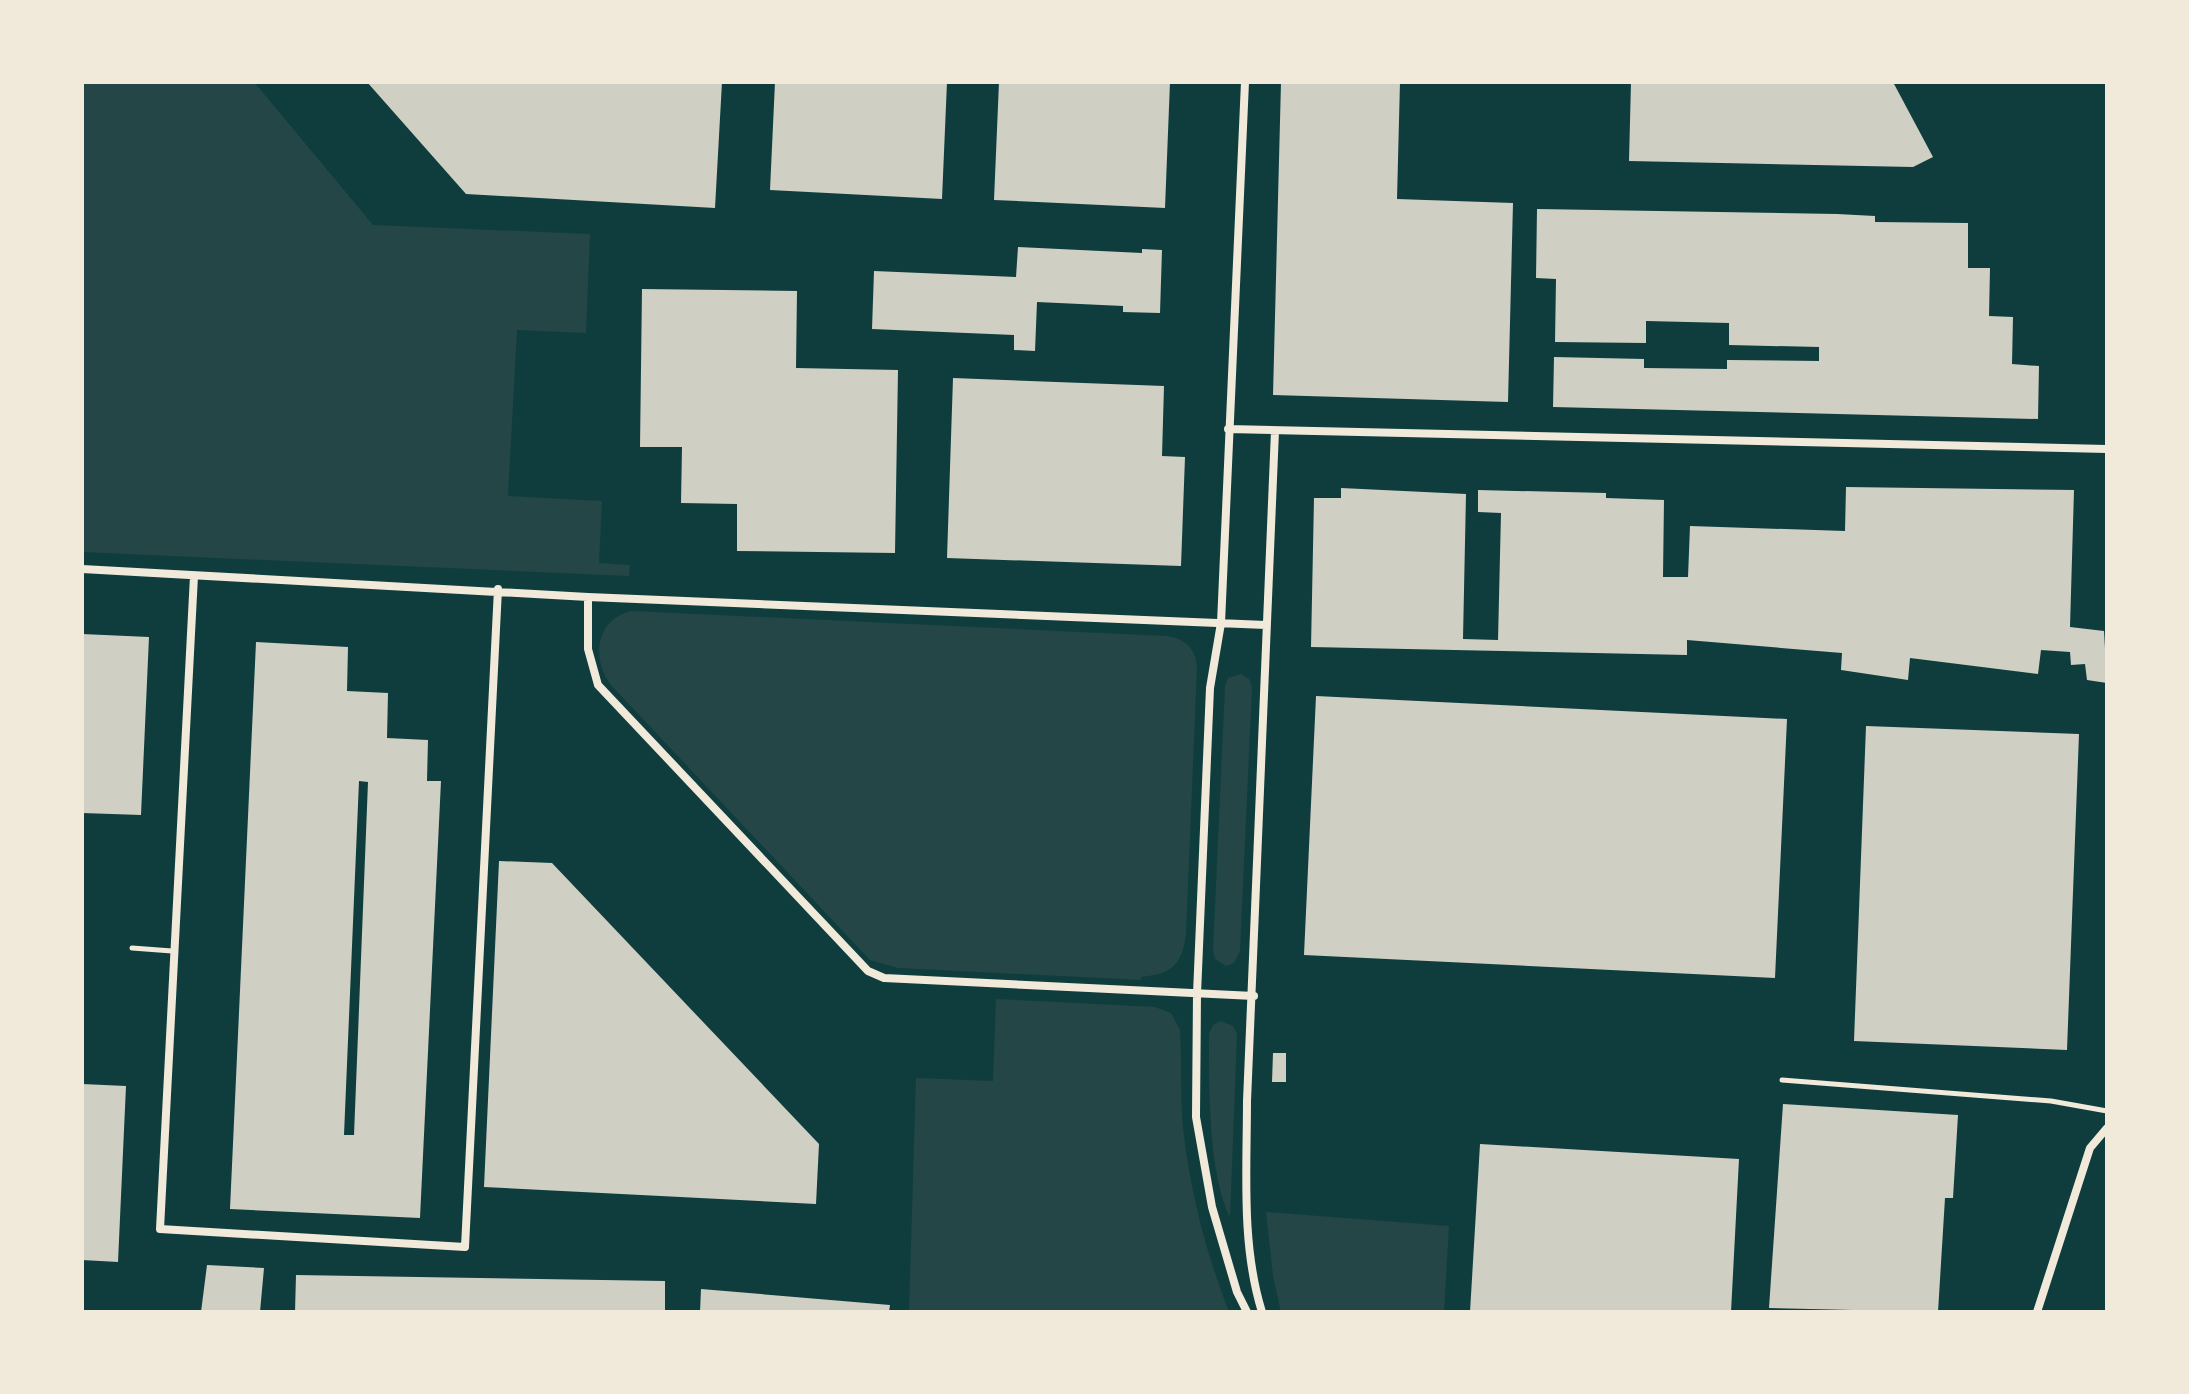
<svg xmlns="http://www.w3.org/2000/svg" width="2189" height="1394" font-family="'PT Serif',serif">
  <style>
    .green { fill: #244646 }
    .building { fill: #cfcfc3; fill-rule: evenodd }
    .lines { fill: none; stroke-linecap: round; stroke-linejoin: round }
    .service { stroke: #f1e9da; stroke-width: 5 }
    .minor { stroke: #f1e9da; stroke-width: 8 }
  </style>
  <rect width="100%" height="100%" fill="#0f3d3e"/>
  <path class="green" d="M82,82H254L373,225L590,234L586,333L517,330L508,496L602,501L599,563L630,565L629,576L82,552Z
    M632,611L1166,636C1184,638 1196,648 1197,667L1186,934C1182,965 1172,974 1141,977V980L898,968L870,960L610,684C591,657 596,619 632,611Z
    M1241,674L1249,679L1252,687L1240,951L1234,963L1226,966L1215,959L1213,951L1225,686L1228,678Z
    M996,999L1155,1007L1171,1013L1180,1030C1182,1063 1180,1095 1183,1128C1190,1191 1206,1253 1229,1312H909L916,1078L993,1081Z
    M1221,1021L1233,1026L1237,1034L1230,1217C1208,1175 1209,1082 1209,1034L1213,1025Z
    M1266,1212L1449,1226L1444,1312H1281L1273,1276Z"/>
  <path class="building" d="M367,82H722L715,208L466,194Z
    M775,82H947L942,199L770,190Z
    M999,82H1170L1165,208L994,200Z
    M1281,82H1400L1397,199L1513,203L1508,402L1273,395Z
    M1631,82H1893L1933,157L1913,167L1629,161Z
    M1537,209L1837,214L1875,216V222L1968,223V268H1990L1989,316L2013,317L2012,364L2039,366L2038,419L1553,407L1554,357L1644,359V368L1727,369V360L1819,361V347L1729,345V323L1646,321V343L1555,342L1556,279L1536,278Z
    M1018,247L1142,253V249L1162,250L1160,313L1123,312V306L1037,302L1035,351L1014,350V335L872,329L874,271L1016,277Z
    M642,289L797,291L796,368L898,370L895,553L737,551V504L681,503L682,447H640Z
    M953,378L1164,386L1162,456L1185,457L1181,566L947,558Z
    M1846,487L2074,490L2070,627L2104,631L2107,683L2087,680L2085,664L2071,665L2070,652L2041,650L2038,674L1910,658L1908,680L1841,670L1842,653L1687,640V655L1311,647L1314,498H1341V488L1466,494L1463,639L1498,640L1501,513L1478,512V490L1606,493V498L1664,500L1663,577H1688L1690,526L1845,531Z
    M82,634L149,637L141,815L82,813Z
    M256,642L348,647L347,691L388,693L387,738L428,740L427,781H441L420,1218L230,1209ZM359,781L368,782L354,1135H344Z
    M1316,696L1787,719L1775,978L1304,955Z
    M1866,726L2079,734L2067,1050L1854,1041Z
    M499,861L552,863L819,1144L816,1204L484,1187Z
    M1273,1053H1286V1082H1272Z
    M82,1084L126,1086L118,1262L82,1260Z
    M1783,1104L1958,1115L1953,1198H1945L1938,1312L1769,1308Z
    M1480,1144L1739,1159L1731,1312H1470Z
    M207,1265L264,1268L260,1312H201Z
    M296,1275L665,1281V1312H295Z
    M701,1289L890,1305L889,1312H700Z"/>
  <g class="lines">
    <path class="service" d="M132,948L172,951
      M1782,1080L2051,1101L2107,1111"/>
    <path class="minor" d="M1245,82L1221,623L1210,688L1197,994L1196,1117L1212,1207L1237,1292L1247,1312
      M1228,429L2107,449
      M82,569L588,597L1266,625
      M194,576L160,1229L465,1247L498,589
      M588,597V649L598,685L868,971L884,978L1254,996
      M1262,1312C1241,1245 1247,1170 1247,1101L1275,431
      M2037,1312L2090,1148L2107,1128"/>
  </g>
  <rect width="2189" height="1394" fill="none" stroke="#f1e9da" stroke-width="168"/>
</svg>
